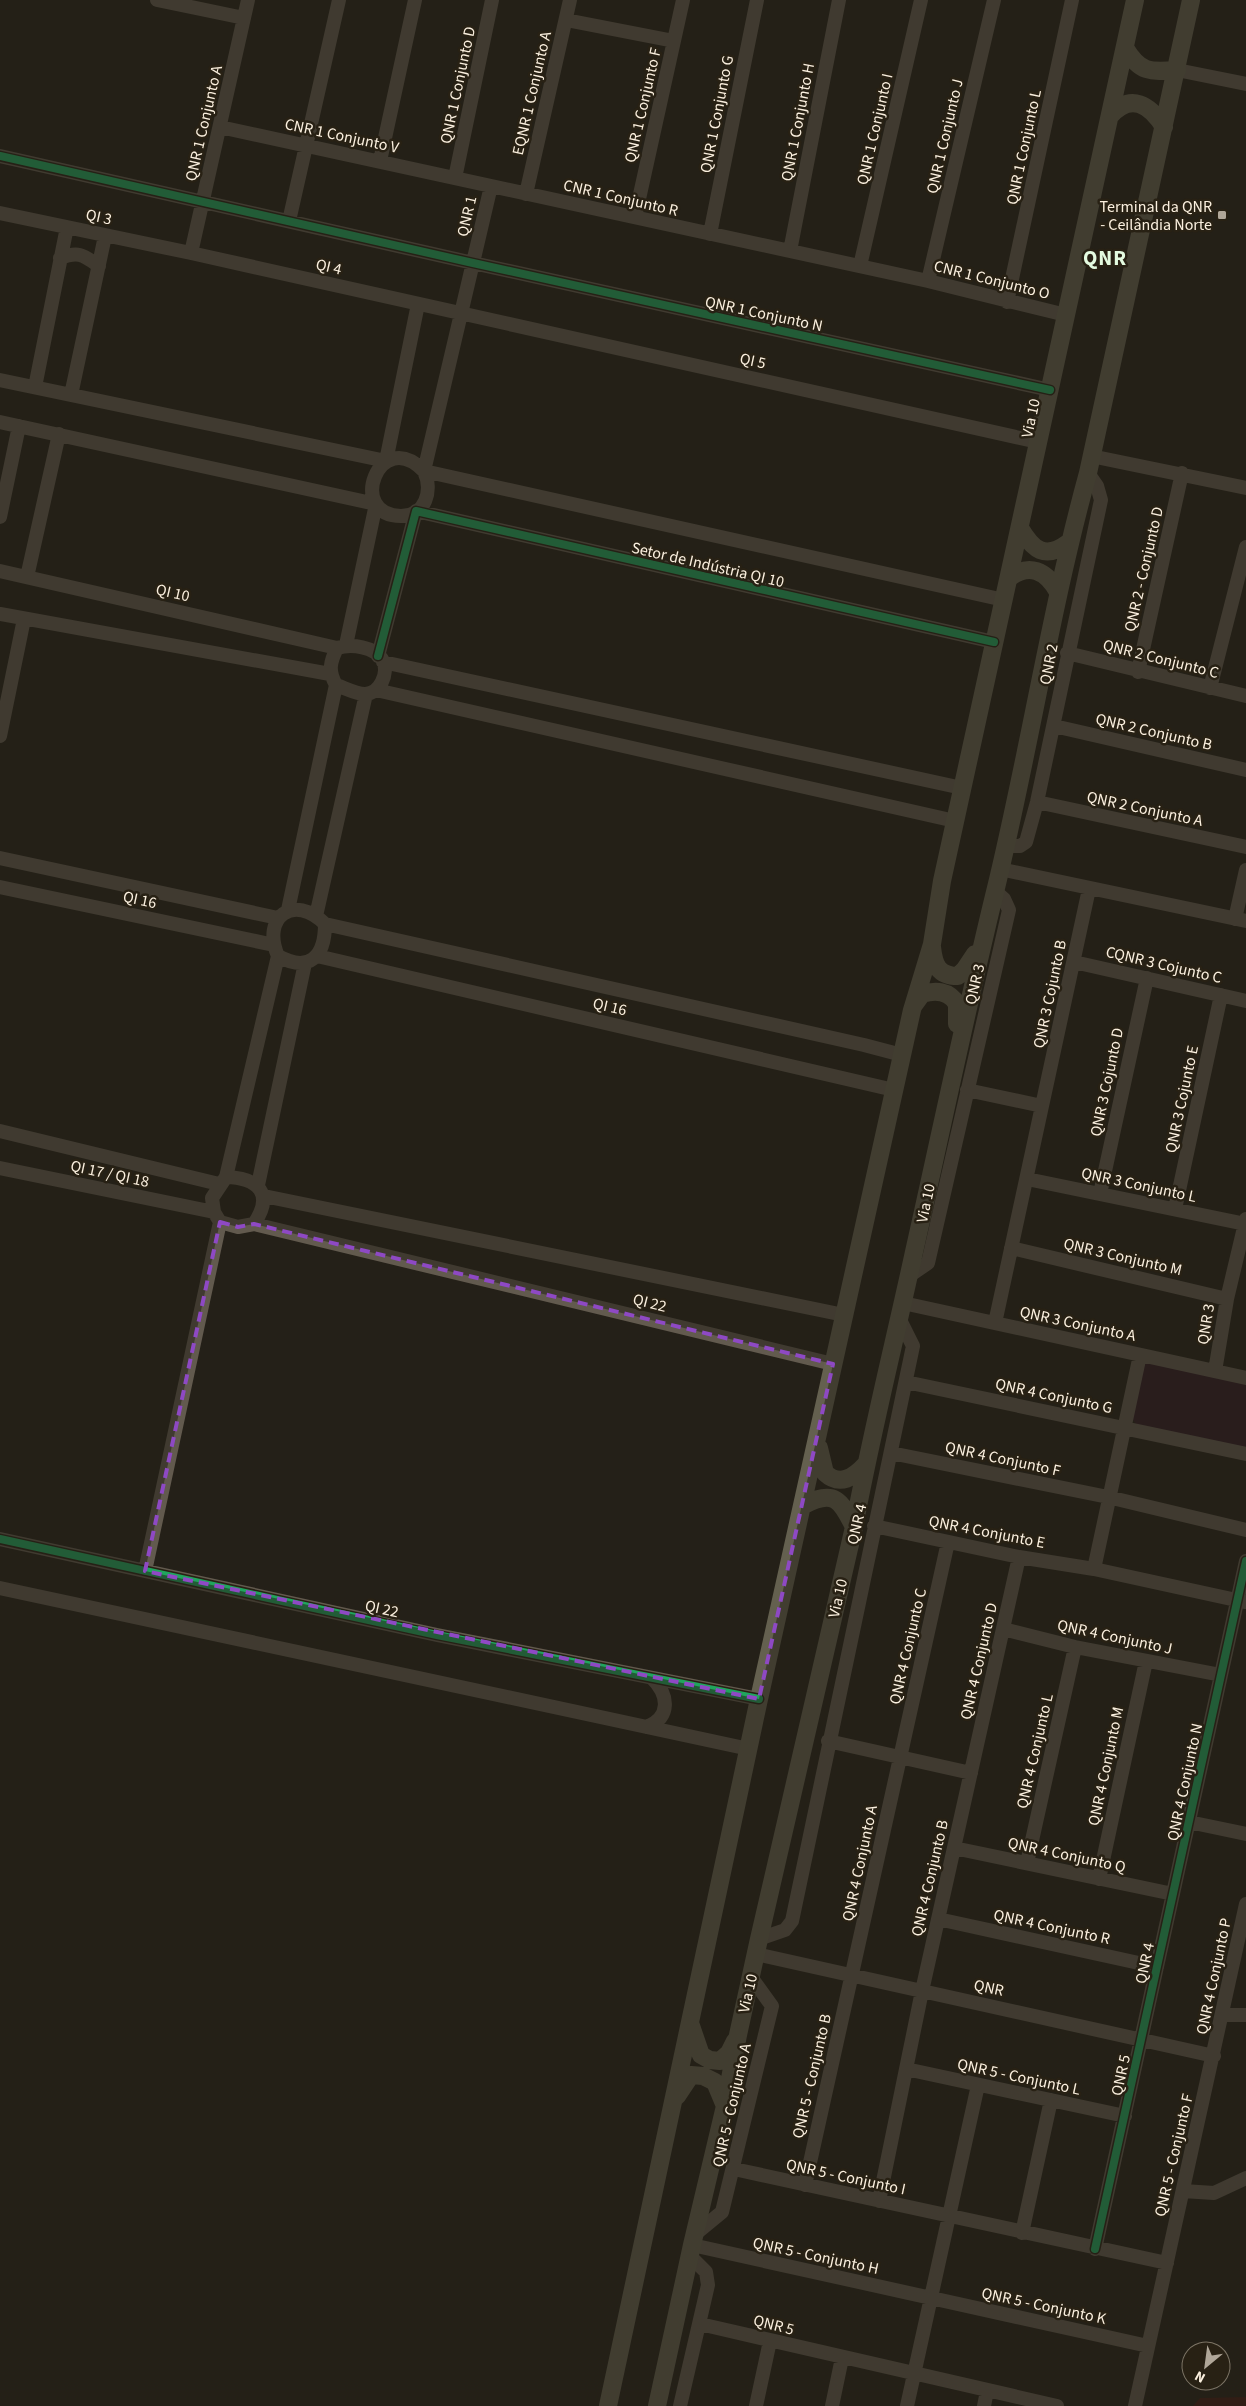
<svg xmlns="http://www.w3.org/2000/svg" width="1246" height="2406" font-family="'Source Sans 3',sans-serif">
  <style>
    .green { fill: #2f1923 }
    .water { fill: #401a13 }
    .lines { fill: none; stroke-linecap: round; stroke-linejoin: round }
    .minor { stroke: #625a4e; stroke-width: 14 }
    .major { stroke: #64604f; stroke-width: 18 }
    .cycleway-casing { stroke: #282114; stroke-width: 11 }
    .cycleway { stroke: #20a55d; stroke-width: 8 }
    .marked { fill: none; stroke: #8e49c4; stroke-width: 4; stroke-dasharray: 10 6; stroke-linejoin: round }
    .poi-dot { fill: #b0a799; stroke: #282114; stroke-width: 2 }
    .labels { text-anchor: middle; stroke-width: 5; stroke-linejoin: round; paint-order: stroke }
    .street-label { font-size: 16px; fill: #fbf0df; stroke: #282114 }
    .poi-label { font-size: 16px; fill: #fbf0df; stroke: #282114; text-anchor: end }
    .district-label { font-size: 21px; font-weight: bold; letter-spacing: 1px; fill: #e4fbe0; stroke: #282114 }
  </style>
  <rect width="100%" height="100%" fill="#242018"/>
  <path class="green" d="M1149,1362L1246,1385V1448L1137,1425L1131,1417L1143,1366Z"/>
  <path class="water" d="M1246,2397V2406H1193L1200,2398Z"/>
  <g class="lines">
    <path class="minor" d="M157,0L244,18
      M566,20L674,41
      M1177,70L1246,84
      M220,127L928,281L1066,315
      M0,156L473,263L1050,390
      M380,161L415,0
      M455,178L492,0
      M526,194L570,0
      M0,213L191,253L1038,442
      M635,217L683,0
      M289,221L339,0
      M710,234L757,0
      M790,251L839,0
      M191,253L248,0
      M60,258C79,251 83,255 99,266
      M860,266L921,0
      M928,281L994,0
      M1007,302L1072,0
      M0,380L386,461L418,304
      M35,387L67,227
      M71,395L105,236
      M0,422L376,504L346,645
      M1091,456L1246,488
      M424,471L1004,600
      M424,471C379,425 346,516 401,516C426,516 433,490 424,471L491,186
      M0,517L19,426
      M0,571L337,648
      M27,577L59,434
      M0,614L330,674
      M1067,653L1246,696
      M378,656L416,511L994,642
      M383,662L962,788
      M1138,672L1182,473
      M1210,688L1246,547
      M376,690L955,821
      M1054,726L1246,770
      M0,736L24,619
      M1037,802L1246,847
      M1004,846H1020L1026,842L1037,802L1101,500L1097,486L1088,473
      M0,858L278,918
      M1000,869L1246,921
      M0,887L274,945
      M288,910L336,685C328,671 330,662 337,648C351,644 375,646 383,661C389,673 380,694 365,694C356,694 345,688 336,685
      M316,916L366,694
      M1235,919L1246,870
      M325,924L864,1045L902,1055
      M317,956L894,1090
      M1074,962L1246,1001
      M967,1090L1042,1106
      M0,1131L219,1184
      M0,1168L214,1212
      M226,1177L278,956C261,917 294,893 325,924C325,957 309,973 278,956
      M1027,1179L1245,1224
      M258,1185L305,963
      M1100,1194L1147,978
      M264,1196L844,1315
      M1175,1209L1221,995
      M254,1224L833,1364
      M1011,1248L1227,1299
      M909,1276L928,1263L1009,910L1004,899L995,891
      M903,1303L1246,1378
      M995,1323L1089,889
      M1215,1371L1227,1299L1246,1219
      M906,1382L1246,1454
      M891,1453L1108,1497L1246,1530
      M874,1526L1019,1557L1094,1569L1245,1602
      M0,1539L437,1635L759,1699
      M1094,1569L1140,1355
      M145,1571L220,1222L214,1212L212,1198L226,1177C259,1178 274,1194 254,1224L238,1227L220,1222
      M0,1588L749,1749
      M1003,1629L1075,1647L1221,1675
      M647,1727C671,1717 669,1695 652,1678
      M828,1741L971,1773
      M1189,1822L1246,1834
      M954,1848L1173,1894
      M1027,1863L1075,1647
      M1099,1879L1146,1661
      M938,1919L1157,1967
      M759,1939L785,1930L792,1921L913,1346L899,1318
      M756,1954L1214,2056
      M1223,2015H1246
      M906,2069L1125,2116
      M734,2169L1167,2263
      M805,2185L948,1542
      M1183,2191L1214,2193L1246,2178
      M879,2201L922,1991L1019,1557
      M1022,2233L1051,2100
      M694,2235L722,2212L772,2006L751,1977
      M692,2245L1148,2346
      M1095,2249L1246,1561
      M700,2324L1057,2406
      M680,2406L708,2285L706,2272L689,2255
      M756,2406L770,2341
      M832,2406L842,2358
      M907,2406L978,2085
      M984,2406L987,2391
      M1135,2406L1246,1904"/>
    <path class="major" d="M1125,48C1140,73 1150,72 1177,70
      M1110,116C1131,92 1150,105 1164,127
      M1020,528C1033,550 1045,560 1068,543
      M1009,578C1029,563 1046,570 1058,592
      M932,947C934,965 938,976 958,976L965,969L975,954
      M914,1005L922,994C935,990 949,990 957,1004V1024
      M819,1448L825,1473C840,1487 854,1477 866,1464
      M804,1505C834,1489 841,1500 854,1527
      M690,2023L701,2055L710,2060L720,2061L729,2053L735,2041
      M677,2096L691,2075L703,2076L715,2082L725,2106
      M608,2406L759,1699L912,1010L932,944L942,881L1135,0
      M657,2406L692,2245L725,2106L738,2035L759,1939L854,1527C871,1435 894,1344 914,1252C941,1132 966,1011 995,892C1029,753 1050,611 1088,473L1191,0"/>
    <g class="cycleway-casing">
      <path id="cycleway" d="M0,156L473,263L1050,390
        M378,656L416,511L994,642
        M0,1539L437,1635L759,1699
        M1095,2249L1246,1561"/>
    </g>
    <use href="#cycleway" class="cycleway"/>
  </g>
  <path d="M0 0H1246V2406H0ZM220,1222L238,1227L254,1224L833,1364L759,1699L145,1571Z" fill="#242018" fill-opacity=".55" fill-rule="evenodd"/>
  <path class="marked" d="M220,1222L238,1227L254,1224L833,1364L759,1699L145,1571Z"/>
  <rect class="poi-dot" x="1217" y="210" width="10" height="10" rx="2.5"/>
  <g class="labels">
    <g class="street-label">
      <text transform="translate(457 85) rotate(-78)" y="6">QNR 1 Conjunto D</text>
      <text transform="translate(531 93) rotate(-77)" y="6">EQNR 1 Conjunto A</text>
      <text transform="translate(642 105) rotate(-77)" y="6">QNR 1 Conjunto F</text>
      <text transform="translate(716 114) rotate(-79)" y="6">QNR 1 Conjunto G</text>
      <text transform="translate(797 122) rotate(-79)" y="6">QNR 1 Conjunto H</text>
      <text transform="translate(203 123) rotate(-77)" y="6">QNR 1 Conjunto A</text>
      <text transform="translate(874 129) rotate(-77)" y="6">QNR 1 Conjunto I</text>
      <text transform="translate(342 135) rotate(12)" y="6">CNR 1 Conjunto V</text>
      <text transform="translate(944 136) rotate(-77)" y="6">QNR 1 Conjunto J</text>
      <text transform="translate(1023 147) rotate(-78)" y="6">QNR 1 Conjunto L</text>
      <text transform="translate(621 197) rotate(13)" y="6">CNR 1 Conjunto R</text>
      <text transform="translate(99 216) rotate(12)" y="6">QI 3</text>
      <text transform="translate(466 216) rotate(-77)" y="6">QNR 1</text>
      <text transform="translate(329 266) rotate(13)" y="6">QI 4</text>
      <text transform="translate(992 279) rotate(14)" y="6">CNR 1 Conjunto O</text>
      <text transform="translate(764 313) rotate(12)" y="6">QNR 1 Conjunto N</text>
      <text transform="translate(753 360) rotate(12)" y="6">QI 5</text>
      <text transform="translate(1030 418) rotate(-78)" y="6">Via 10</text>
      <text transform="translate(708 564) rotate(13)" y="6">Setor de Indústria QI 10</text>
      <text transform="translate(1143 569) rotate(-77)" y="6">QNR 2 - Conjunto D</text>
      <text transform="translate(173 592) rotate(13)" y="6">QI 10</text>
      <text transform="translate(1161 658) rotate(14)" y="6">QNR 2 Conjunto C</text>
      <text transform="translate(1048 664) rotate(-79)" y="6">QNR 2</text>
      <text transform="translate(1154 731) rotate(13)" y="6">QNR 2 Conjunto B</text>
      <text transform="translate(1145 808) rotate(12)" y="6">QNR 2 Conjunto A</text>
      <text transform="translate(140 899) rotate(12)" y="6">QI 16</text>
      <text transform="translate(1164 964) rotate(13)" y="6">CQNR 3 Cojunto C</text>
      <text transform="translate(974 984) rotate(-77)" y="6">QNR 3</text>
      <text transform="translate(1049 994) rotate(-78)" y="6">QNR 3 Cojunto B</text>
      <text transform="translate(610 1006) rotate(13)" y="6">QI 16</text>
      <text transform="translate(1106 1082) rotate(-78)" y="6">QNR 3 Cojunto D</text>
      <text transform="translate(1181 1099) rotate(-78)" y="6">QNR 3 Cojunto E</text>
      <text transform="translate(110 1173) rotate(12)" y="6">QI 17 / QI 18</text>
      <text transform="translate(1139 1184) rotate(12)" y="6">QNR 3 Conjunto L</text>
      <text transform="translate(925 1203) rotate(-78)" y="6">Via 10</text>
      <text transform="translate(1123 1256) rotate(13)" y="6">QNR 3 Conjunto M</text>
      <text transform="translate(650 1302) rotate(14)" y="6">QI 22</text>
      <text transform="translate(1078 1323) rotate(12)" y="6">QNR 3 Conjunto A</text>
      <text transform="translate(1205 1324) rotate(-81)" y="6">QNR 3</text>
      <text transform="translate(1054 1395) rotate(12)" y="6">QNR 4 Conjunto G</text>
      <text transform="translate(1003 1458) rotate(12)" y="6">QNR 4 Conjunto F</text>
      <text transform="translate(856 1524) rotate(-77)" y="6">QNR 4</text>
      <text transform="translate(987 1531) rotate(11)" y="6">QNR 4 Conjunto E</text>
      <text transform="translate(837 1598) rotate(-77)" y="6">Via 10</text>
      <text transform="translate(382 1608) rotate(12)" y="6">QI 22</text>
      <text transform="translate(1115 1636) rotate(12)" y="6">QNR 4 Conjunto J</text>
      <text transform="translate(907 1646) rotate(-77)" y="6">QNR 4 Conjunto C</text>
      <text transform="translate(978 1661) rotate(-77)" y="6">QNR 4 Conjunto D</text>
      <text transform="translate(1034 1751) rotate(-77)" y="6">QNR 4 Conjunto L</text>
      <text transform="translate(1105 1766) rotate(-78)" y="6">QNR 4 Conjunto M</text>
      <text transform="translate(1184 1782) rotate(-78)" y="6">QNR 4 Conjunto N</text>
      <text transform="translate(1067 1854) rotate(12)" y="6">QNR 4 Conjunto Q</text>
      <text transform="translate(859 1863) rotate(-78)" y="6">QNR 4 Conjunto A</text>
      <text transform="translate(929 1878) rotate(-77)" y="6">QNR 4 Conjunto B</text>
      <text transform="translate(1052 1926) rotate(12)" y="6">QNR 4 Conjunto R</text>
      <text transform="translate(1144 1963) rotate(-78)" y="6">QNR 4</text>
      <text transform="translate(1213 1976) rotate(-78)" y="6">QNR 4 Conjunto P</text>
      <text transform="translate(989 1987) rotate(12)" y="6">QNR</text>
      <text transform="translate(747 1993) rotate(-77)" y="6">Via 10</text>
      <text transform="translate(1120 2075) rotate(-78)" y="6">QNR 5</text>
      <text transform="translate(811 2076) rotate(-77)" y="6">QNR 5 - Conjunto B</text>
      <text transform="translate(1019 2076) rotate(12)" y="6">QNR 5 - Conjunto L</text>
      <text transform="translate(731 2105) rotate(-77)" y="6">QNR 5 - Conjunto A</text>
      <text transform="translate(1173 2155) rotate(-77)" y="6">QNR 5 - Conjunto F</text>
      <text transform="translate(846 2176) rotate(12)" y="6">QNR 5 - Conjunto I</text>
      <text transform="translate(816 2255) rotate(12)" y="6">QNR 5 - Conjunto H</text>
      <text transform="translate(1044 2305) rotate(12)" y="6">QNR 5 - Conjunto K</text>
      <text transform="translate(774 2324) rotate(14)" y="6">QNR 5</text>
    </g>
    <g class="poi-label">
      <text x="1212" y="212">Terminal da QNR<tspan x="1212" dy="18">- Ceilândia Norte</tspan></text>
    </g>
    <g class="district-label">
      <text x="1105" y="265">QNR</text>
    </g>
  </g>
  <g transform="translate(1206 2366) rotate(209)"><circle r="24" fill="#282114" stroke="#7c7465"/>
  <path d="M0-4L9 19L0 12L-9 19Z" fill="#b0a799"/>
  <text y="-8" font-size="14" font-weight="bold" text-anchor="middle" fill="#fbf0df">N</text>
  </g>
</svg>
